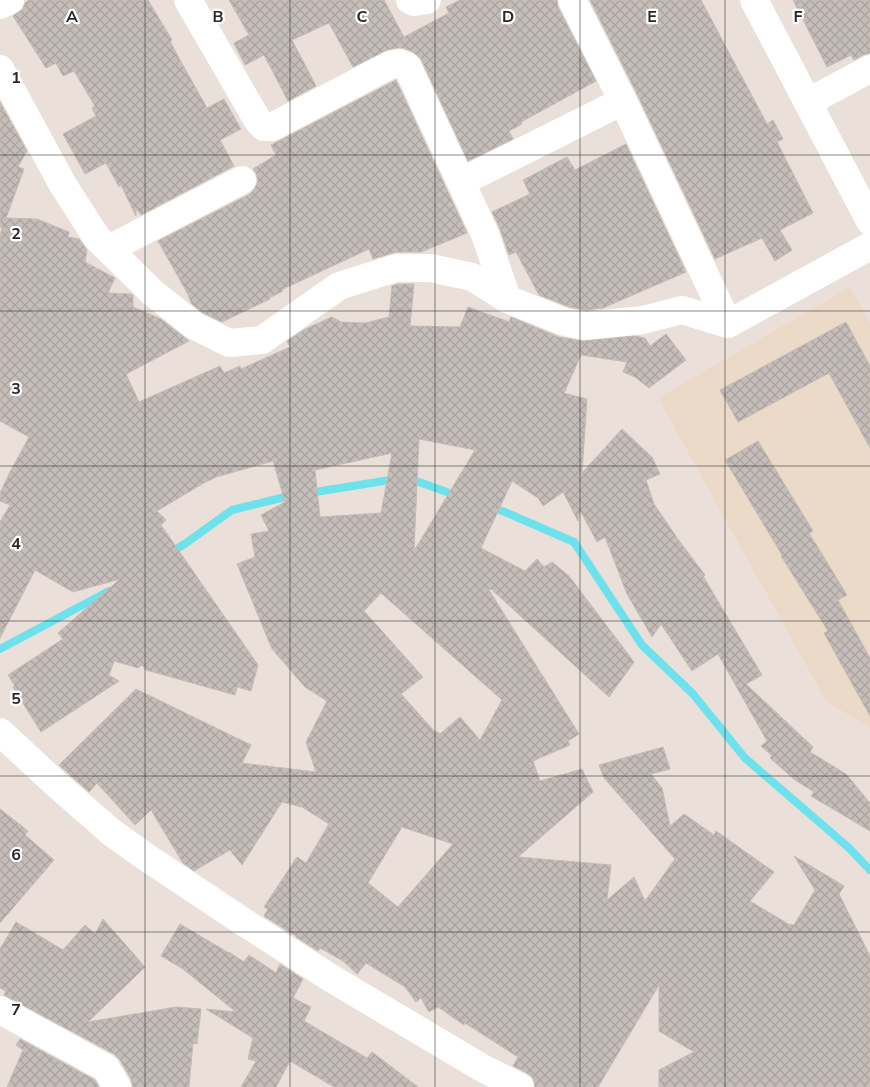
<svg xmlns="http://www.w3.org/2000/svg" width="870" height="1087" font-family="'Nunito Sans',sans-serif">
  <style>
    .education { fill: #ecdac8 }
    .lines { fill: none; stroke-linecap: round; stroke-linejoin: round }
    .stream { stroke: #6de1ec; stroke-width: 8 }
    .building { fill: url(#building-cross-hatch); stroke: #c5bcb3; fill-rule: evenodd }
    .minor { stroke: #fff; stroke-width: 28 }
    .grid { fill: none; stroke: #282828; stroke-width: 1; stroke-opacity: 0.55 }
    .grid-label { font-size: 16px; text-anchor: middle; font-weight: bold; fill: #282828; stroke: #fff; stroke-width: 4.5; stroke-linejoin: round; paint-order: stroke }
  </style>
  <defs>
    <pattern id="building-cross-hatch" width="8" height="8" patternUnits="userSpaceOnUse" patternTransform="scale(1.25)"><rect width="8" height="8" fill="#c5bdb9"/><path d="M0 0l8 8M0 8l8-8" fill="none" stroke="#a9a29f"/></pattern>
  </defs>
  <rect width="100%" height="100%" fill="#eae0d9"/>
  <path class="education" d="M850,287L870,323V728L826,701L658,398Z"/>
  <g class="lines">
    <path class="stream" d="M408,478L458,496
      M309,493L396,479
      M490,507L505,512L574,542L642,645L693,694L745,758L848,847L870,870
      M170,553L186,543L232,510L293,495
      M0,649L109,591"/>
  </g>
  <path class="building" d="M29,0H148L172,40L170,41L180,60L207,108L224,99L241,129L220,140L234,166L141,215L136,208V216L121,185L119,187L106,163L85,174L63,134L96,116L92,108L95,106L74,71L63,76L56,63L46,68L13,16L23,9L25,3Z
    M229,0H384L404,37L449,13L446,7L460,0H557L558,7L596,81L521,122L522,124L509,131L513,139L468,161L421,59L413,52L404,48H396L387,50L353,67L329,23L292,40L316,86L288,101L264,55L245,65L234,43L249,35Z
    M590,0H701L767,124L773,120L783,139L777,142L813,213L780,230L792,250L775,261L762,238L715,259L637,94Z
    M793,0H870V53L863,55L854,60L851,55L827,67Z
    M396,80L467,233L421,252H396L373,259L369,249L281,290L283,291L269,298L270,299L222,322L203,313L192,304L188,296H189L158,241L250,194L255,188L258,181L256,173L253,169L276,155L271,145Z
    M0,102L27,151L18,167L24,169L6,218L37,219L69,232L68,237L79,239L87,250L85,262L115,278L108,293L131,294L133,295V307L161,319L189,341L126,374L139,402L220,366L224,373L240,366L241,369L290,347L287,341L305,329L332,317L341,322L365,323L389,317L392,286L398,284H414L410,326L460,327L468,307L509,322L511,317L559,337L582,341L635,336L645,338L650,346L666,334L686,360L649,388L635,377L623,372L627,362L581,355L564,393L587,399L582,473L622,429L652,457L660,474L646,480L654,504L680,542L705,575L703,576L762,675L746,684L813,747L810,752L846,774L870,803V831L811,796L814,792L795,780L770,758L772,756L761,746L767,741L718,654L692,671L661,624L652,637L627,594L605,537L597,542L581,512L579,513L578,521L563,492L543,506L538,498L512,481L481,548L525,571L537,559L544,567L552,562L569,576L634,662L609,697L491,589L489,590L579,734L568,741L570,745L533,761L540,781L582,769L593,792L518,857L611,865L607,900L634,877L645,901L675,859L604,778L599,765L663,747L670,769L651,774L662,788L670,826L684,814L714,835L716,831L774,872L750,901L790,925L791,924L794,925L815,890L794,856L844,886L839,894L870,956V1087H659V1070L694,1052L659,1031V985L598,1087H535L533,1078L527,1073L513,1066L518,1057L465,1023L464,1025L438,1007L429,1012L421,998L416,1002L405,987L366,963L357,974L343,961L320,948L318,951L296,937V936L264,916L268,909L264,907L297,857L306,863L329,824L302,807L282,802L242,865L230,850L194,871L183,863L151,810L135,825L97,783L89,792L59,765L136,689L251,745L242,763L316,772L306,742L327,701L305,687L272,649L237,564L255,557L251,534L269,531L261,515L285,502L273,461L216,477L202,484L157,511L166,520L161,525L258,665L251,691L237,687L235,695L146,670L142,665L138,668L114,661L109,675L119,681L41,732L13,687L15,686L8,675L63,639L58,633L120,579L73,592L35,570L0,638V522L10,505L0,501V493L10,472L29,437L0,421V238L2,227H0ZM419,439L475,450L414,551ZM392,453L381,513L320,517L315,470ZM381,593L502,700L480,740L460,717L440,734L436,731L435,732L401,694L423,677L364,611ZM402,827L453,844L398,907L368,883Z
    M626,144L686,272L603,308L586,310L569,307L539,295L516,252L509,255L500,229L492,212L530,194L523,180L567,157L575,170Z
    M846,322L870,366V448L829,373L738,422L720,390Z
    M758,441L813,531L809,533L847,595L838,600L870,658V716L824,633L828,631L781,556L782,555L725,460Z
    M0,809L28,831L25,835L54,860L0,923Z
    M103,919L145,967L88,1022L176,1007L201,1009L197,1044L193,1043L189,1087H133L131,1079L120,1060L114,1054L4,995L6,991L0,988V949L16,922L63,950L85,925L95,934Z
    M180,924L229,953V952L244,962L249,955L276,973L280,964L303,979L293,998L311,1007L304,1021L367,1058L372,1052L418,1087H334L290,1061L276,1087H241L256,1061L248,1059L253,1038L206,1009L236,1012L183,969L161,956Z
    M20,1039L95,1080L99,1087H7L23,1050L16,1045Z"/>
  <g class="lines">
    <path class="minor" d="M188,0L258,121L264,127H272L390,65L399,63L407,66L485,234L507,299
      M410,0L414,2L427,0
      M572,0L623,101L728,324
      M754,0L870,221
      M0,5L10,0
      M0,69L63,185L97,238L153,293L195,326L229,343L262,340L339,286L396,268H431L472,277L507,299L565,322L585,326L643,320L682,310L728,324L870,246
      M808,102L870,69
      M461,182L623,101
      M109,249L242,180
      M0,732L55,783L111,832L146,857L239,919L329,977L484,1069L520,1087
      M0,1010L106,1068L117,1087"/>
  </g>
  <path class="grid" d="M145,0V1087M290,0V1087M435,0V1087M580,0V1087M725,0V1087M0,155H870M0,311H870M0,466H870M0,621H870M0,776H870M0,932H870"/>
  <g class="grid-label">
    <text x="72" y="22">A</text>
    <text x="218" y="22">B</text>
    <text x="362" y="22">C</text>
    <text x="508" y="22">D</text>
    <text x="652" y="22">E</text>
    <text x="798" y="22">F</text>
    <text x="16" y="83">1</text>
    <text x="16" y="239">2</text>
    <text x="16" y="394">3</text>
    <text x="16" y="549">4</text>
    <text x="16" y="704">5</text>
    <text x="16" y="860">6</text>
    <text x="16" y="1015">7</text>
  </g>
</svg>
